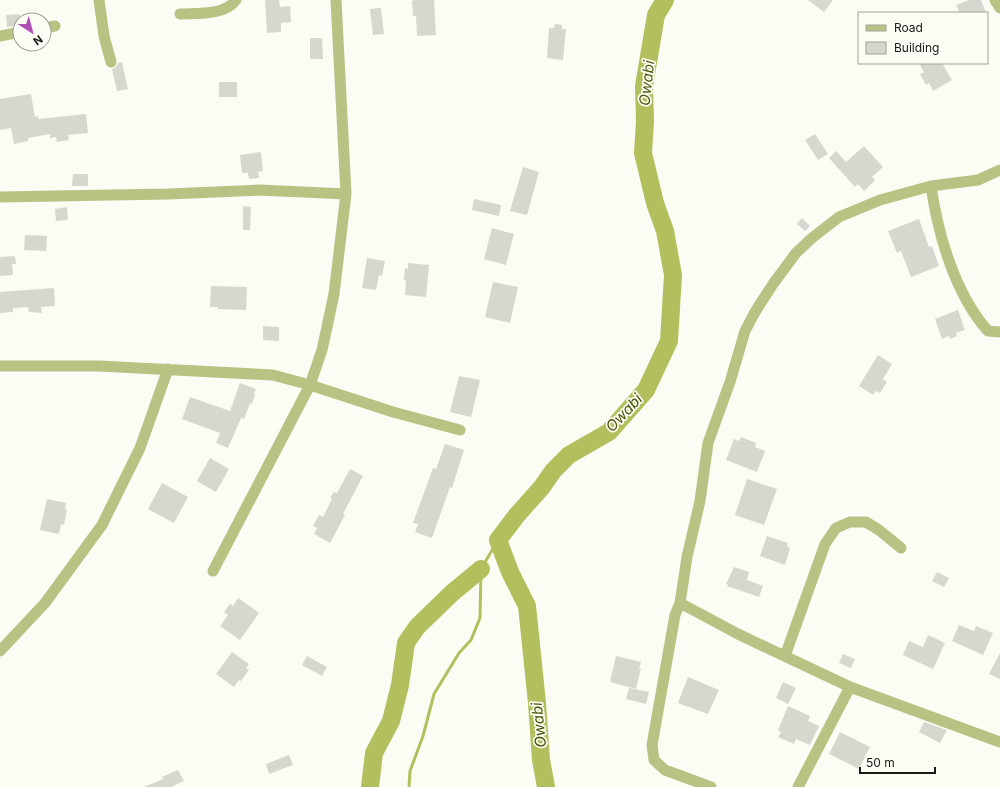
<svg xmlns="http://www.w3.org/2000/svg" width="1000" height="787" font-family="Inter,sans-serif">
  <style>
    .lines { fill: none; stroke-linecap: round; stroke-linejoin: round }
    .stream { stroke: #b3bf5c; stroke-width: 3 }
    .river { stroke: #b3bf5c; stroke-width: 18 }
    .building { fill: #d6d7cf }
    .minor { stroke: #b8c283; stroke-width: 11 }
    .labels { text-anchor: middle; stroke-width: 3.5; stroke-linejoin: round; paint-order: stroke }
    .water-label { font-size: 15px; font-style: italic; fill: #4e5508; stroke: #fbfcf4 }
  </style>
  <rect width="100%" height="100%" fill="#fbfcf4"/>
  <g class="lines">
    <path class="stream" d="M409,787L410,771L423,736L434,694L459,653L471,640L480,618L481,569L498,540"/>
    <path class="river" d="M370,787L374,753L391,721L400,685L406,643L417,627L452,593L481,569
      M546,787L541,760L537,703L527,606L510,572L498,540L517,515L542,487L553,471L569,455L609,432L646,390L669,341L673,275L665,231L655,203L643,153L645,121L644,86L656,15L665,0"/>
  </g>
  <path class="building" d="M265,0H279L280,7L290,6L291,22L281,23V32L267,33Z
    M415,0H434L436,35L417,36L416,16H413L412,1Z
    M808,0H833L824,12Z
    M969,0H981L986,13H960L956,5Z
    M381,8L384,34L373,35L370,9Z
    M20,14V25L7,27L6,15Z
    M555,24L562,25V29H566L563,60L547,58L549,28H554Z
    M310,38H322L323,59H310Z
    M122,62L128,89L117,91L112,69L116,67L118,63Z
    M919,63H942L952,80L933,91L929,83L926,85L920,74L924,72Z
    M219,82H237V97H219Z
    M31,94L35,117L38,116V119L86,114L88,133L68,135L69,140L57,142L56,137L50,138V134L28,138V141L14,144L11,128L0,130V99Z
    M815,134L828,154L818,160L805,140Z
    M864,146L883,167L872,177L875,180L864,191L858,184L855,187L829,158L836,151L846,162Z
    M261,152L263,171L258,172L259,178L249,179L248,173H242L240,155Z
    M523,167L539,172L527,215L510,211Z
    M73,174H88V186H72Z
    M474,199L501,205L499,216L472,210Z
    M243,206L251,207L250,230H243Z
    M67,207L68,220L56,221L55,209Z
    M802,218L810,226L805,231L797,224Z
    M919,219L929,247L932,246L939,266L911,277L901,251L897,253L888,231Z
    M492,228L514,234L506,265L484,259Z
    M25,235L47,236L46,251L24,250Z
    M15,256L16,264H12L13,275L0,276V257Z
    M367,258L385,261L382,276L379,275L376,290L362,288Z
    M408,263L429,265L426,297L405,295L406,280H404L405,268L408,269Z
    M493,282L518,287L510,323L485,317Z
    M211,286L247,287L246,310L218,309V307H210Z
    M54,288L55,306L41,307L42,313L29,312L28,307L13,308V312L0,313V292Z
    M958,310L965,330L956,333L957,336L950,339L949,336L942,339L935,319Z
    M263,326L279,327V341L263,340Z
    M878,355L892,364L883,379L887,382L880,393L876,391L873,395L859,386Z
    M459,376L480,380L471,417L450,412Z
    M240,383L256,389L254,394L255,395L252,404L250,403L244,419L241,418L228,448L216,443L220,433L182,419L190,397L230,411Z
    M741,437L756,443L755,447L765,451L757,472L726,460L734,439L739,441Z
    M445,444L464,450L452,488L450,487L432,538L415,532L418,524L413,523L433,468L436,469Z
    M210,458L229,469L216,492L197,481Z
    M350,469L363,476L343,514L345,515L330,543L314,534L317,528L313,526L319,515L323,517L332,499L330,498L334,492L337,493Z
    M747,479L777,489L764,525L735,515Z
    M162,483L188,497L174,523L148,509Z
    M47,499L66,503L65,509H67L64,525L61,524L59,534L40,530Z
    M767,536L788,543L787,546L790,548L785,565L760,556Z
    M734,567L749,572L747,580L763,586L759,597L727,586L728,584H726Z
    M937,572L949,578L944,587L932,581Z
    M238,598L259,613L240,640L220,626L228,615L224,612L230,604L233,606Z
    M959,625L974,631L976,626L993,633L983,655L952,641Z
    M928,635L945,643L933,669L903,655L909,641L923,647Z
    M232,652L249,664L246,668L249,670L241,681L239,680L234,687L216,674Z
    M1000,653V679L989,674Z
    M843,654L855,659L851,668L839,663Z
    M307,656L327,667L322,676L302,665Z
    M616,656L641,662L639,668H641L636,689L610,682Z
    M688,677L719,690L708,714L678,703Z
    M783,682L796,688L788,704L776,698Z
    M629,688L649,692L646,704L626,699Z
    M788,706L810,716L808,721L819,726L810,745L796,739L794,744L778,737L781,732L778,730Z
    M924,722L947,730L940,743L919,732Z
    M840,732L870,747L859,769L829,754Z
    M289,755L293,765L269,774L266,764Z
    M178,770L184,781L171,787H144L163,779L162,777Z"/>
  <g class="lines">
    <path class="minor" d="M99,0L104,36L111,62
      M995,0L1000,8
      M180,14C197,13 224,16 236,0
      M44,28L55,26
      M0,36L20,32
      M931,186C938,235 955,294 988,331L1000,332
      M0,197L168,194L259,190L346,194
      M0,366H99L273,375L310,385L393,412L460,430
      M213,571L310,385L322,350L327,327L334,294L346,194L336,0
      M680,603L738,634L850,687L1000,742
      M0,651L45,603L102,525L140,448L168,369
      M785,656L825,544L836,528L850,522H866L879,530L901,548
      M711,787L665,770L654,760L652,745L675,615L680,603L687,557L700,501L708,443L730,382L745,331L755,312L773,284L796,253L812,238L839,217L880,200L931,186L978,180L1000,170
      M798,787L850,687"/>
  </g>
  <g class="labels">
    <g class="water-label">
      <text transform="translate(647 83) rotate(-84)" y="5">Owabi</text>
      <text transform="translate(624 413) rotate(-47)" y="5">Owabi</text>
      <text transform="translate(539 725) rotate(-96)" y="5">Owabi</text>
    </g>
  </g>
  <rect x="858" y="12" width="130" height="52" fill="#fbfcf4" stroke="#a1a19c"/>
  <rect x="866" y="25" width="20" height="6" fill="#b8c283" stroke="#a1a19c"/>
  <text x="894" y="32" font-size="12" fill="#191917">Road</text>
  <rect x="866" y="42" width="20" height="12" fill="#d6d7cf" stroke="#a1a19c"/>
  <text x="894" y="52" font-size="12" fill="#191917">Building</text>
  <g transform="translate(32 32) rotate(144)"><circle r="19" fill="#fbfcf4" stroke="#a1a19c"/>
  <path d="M0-3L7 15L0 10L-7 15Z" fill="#b14fb7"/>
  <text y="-6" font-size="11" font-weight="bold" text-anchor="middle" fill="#191917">N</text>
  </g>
  <path d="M860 767v6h75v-6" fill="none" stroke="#191917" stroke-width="2"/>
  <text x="866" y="767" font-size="12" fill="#191917" stroke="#fbfcf4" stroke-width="3" paint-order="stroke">50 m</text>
</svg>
